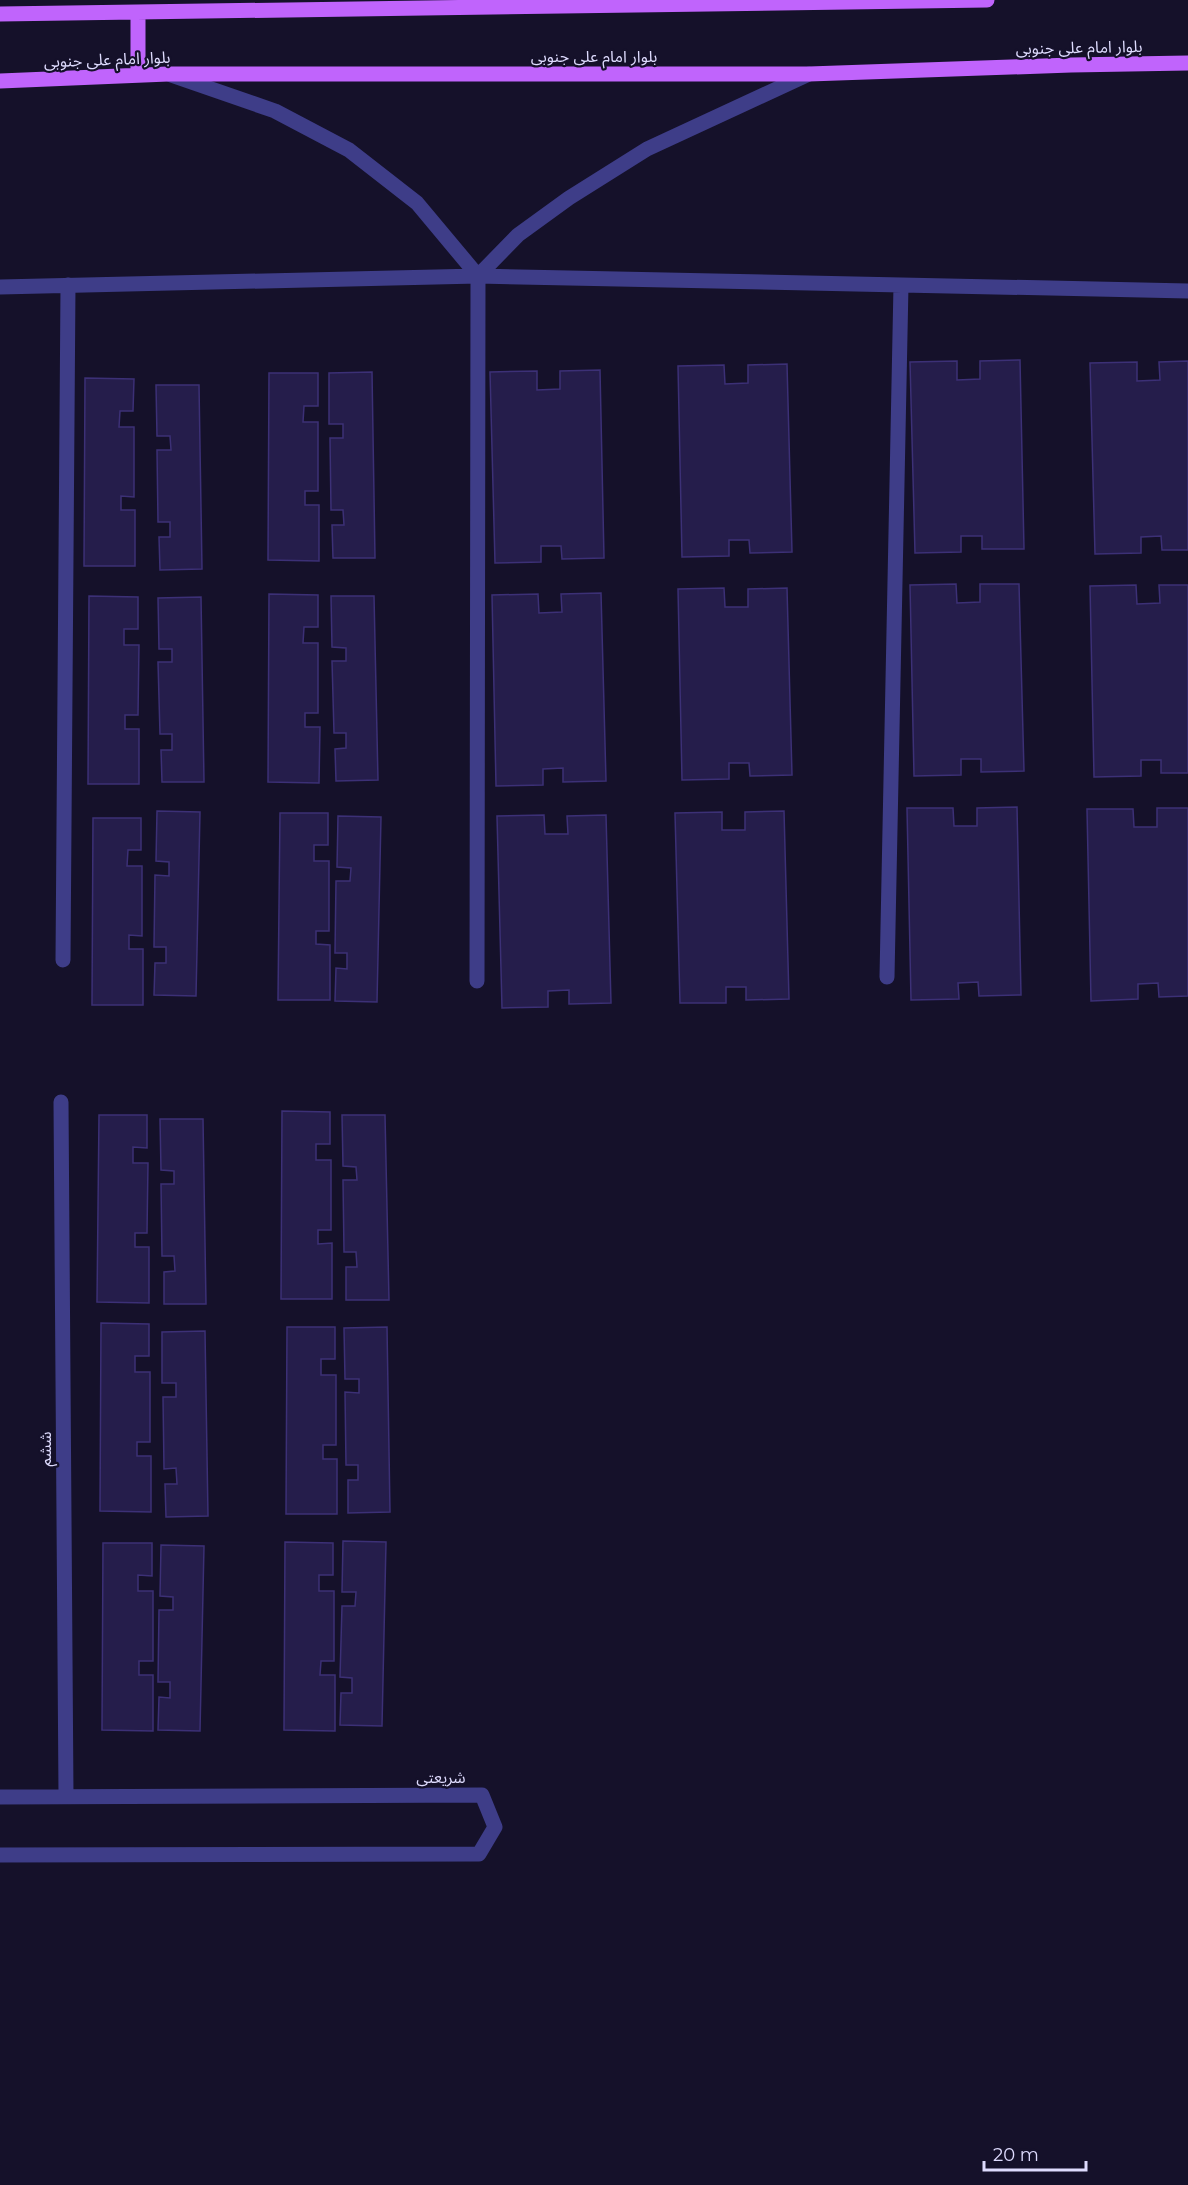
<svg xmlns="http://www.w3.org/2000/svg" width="1188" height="2185" font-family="Montserrat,'Noto Sans Arabic',sans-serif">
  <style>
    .building { fill: #251d4b; stroke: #3c3076; stroke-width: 1.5 }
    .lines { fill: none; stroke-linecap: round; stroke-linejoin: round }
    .minor { stroke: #3e3d88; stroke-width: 15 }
    .major { stroke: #c064fc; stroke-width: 15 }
    .labels { text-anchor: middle; stroke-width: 4.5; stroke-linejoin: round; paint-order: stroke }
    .street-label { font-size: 16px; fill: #dedbfe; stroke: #15112a }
  </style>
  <rect width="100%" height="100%" fill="#15112a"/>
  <path class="building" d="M1020,360L1024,549H982V536H961V552L915,553L910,362L957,361V380L980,379V361Z
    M1188,361V550H1162L1161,536L1141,537V553L1095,554L1090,363L1137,362V381L1160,380L1159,362Z
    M787,364L792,552L750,553L749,540H729V556L682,557L678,366L724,365L725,384L748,383V365Z
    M600,370L604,558L562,559L561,546H541V562L495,563L490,372L537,371V390L560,389V371Z
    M372,372L375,558H333L332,525H344L343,510H331L330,438H343V424H329V373Z
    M269,373H318V406H304L303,422H318V491H305V505H319V561L268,560Z
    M85,378L134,379L133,411H120L119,427H134V497L121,496V510H135V566H84Z
    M156,385H199L202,569L160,570L159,537H170V522H158L157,450H171L170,436H157Z
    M956,584L957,603L980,602V584H1019L1024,771L981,772V759H961V775L914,776L910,585Z
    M1136,585L1137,604L1160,603L1159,585H1188V773H1161V760H1141V776L1094,777L1090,586Z
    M724,588L725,607H748V589L787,588L792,775L750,776L749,763H729V779L682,780L678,589Z
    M601,593L606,781L563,782V768L543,769V785L496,786L492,595L538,594L539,613L562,612L561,594Z
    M269,594L318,595V627H304L303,643H318V713H305V727H320L319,783L268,782Z
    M89,596L138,597V629H124V645H139L138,715H125V729H139V784H88Z
    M331,596H374L378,780L336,781L335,749L346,748V733H334L332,661H346V648L332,647Z
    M201,597L204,782H162L161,750H172V734H160L158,662H172V649H159L158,598Z
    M1017,807L1021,995L979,996L978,982L958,983L959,999L911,1000L907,808H953L954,826H977V808Z
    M1157,808H1188V996L1159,997L1158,983L1138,984V999L1091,1001L1087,809H1133L1134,827H1157Z
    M157,811L200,812L196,996L154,995L155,963H166V947H154L155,875L169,876V862L156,861Z
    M784,811L789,999L746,1000V987H726V1003H680L675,813L722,812V830H745V812Z
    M280,813H328V845H314V861H329V931H316V944L330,945V1000H278Z
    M544,815L545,834H568L567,816L606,815L611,1003L569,1004V990L548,991V1007L502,1008L497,816Z
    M338,816L381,817L377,1002L335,1001L336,968L347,969V953H335L336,881H350L351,868L337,867Z
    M93,818H141V850H128L127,866H142V936L129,935V949H143V1005H92Z
    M282,1111L330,1112V1144H316V1160H331V1230H318V1244L332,1243V1299H281Z
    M99,1115H147V1148L133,1147V1163H148L147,1233H135V1247H149V1303L97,1302Z
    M342,1115H385L389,1300H346V1267H357L356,1252H344L343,1180H357L356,1167L343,1166Z
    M160,1119H203L206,1304H164V1272L175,1271L174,1256H162L161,1184H174V1171L161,1170Z
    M101,1323L149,1324V1356H135V1372H150V1442H137V1456H151V1512L100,1511Z
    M287,1327H335V1359H321V1375H336V1445H323V1459H337V1514H286Z
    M387,1327L390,1512L348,1513V1480H358V1465H346L345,1392L359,1393V1379H345L344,1328Z
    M205,1331L208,1516L166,1517L165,1484H177L176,1468L164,1469L163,1397H176V1383H162V1332Z
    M343,1541L386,1542L382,1726L340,1725L341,1693H352V1678L340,1677L342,1606H355L356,1592H342Z
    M285,1542L333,1543V1575H319V1591H334V1661H321L320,1675H335V1731L284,1730Z
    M103,1543H152V1576L138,1575V1591H153V1661H139V1675H153V1731L102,1730Z
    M161,1545L204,1546L200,1731L158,1730L159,1697L170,1698V1682H158L159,1610H173V1597L160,1596Z"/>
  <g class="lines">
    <path class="minor" d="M171,75L275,111L349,150L417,203L478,276L477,981
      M478,276L518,235L569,198L647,149L809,74
      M0,287L478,276L1188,291
      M63,960L68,285
      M887,977L901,285
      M61,1102L66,1796
      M0,1797L482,1795L495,1827L479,1854L0,1855"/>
    <path class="major" d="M138,12V75
      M0,14L987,0
      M0,81L168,74H809L1071,65L1188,63"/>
  </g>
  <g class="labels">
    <g class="street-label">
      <text transform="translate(1079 47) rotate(-1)" y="6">بلوار امام علی جنوبی</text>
      <text x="594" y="62">بلوار امام علی جنوبی</text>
      <text transform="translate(107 59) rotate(-2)" y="6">بلوار امام علی جنوبی</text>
      <text transform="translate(45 1449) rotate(-90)" y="6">ششم</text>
      <text x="441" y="1783">شریعتی</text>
    </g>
  </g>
  <path d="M984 2161v9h102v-9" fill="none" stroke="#dedbfe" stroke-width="3"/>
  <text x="993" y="2161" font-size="18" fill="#dedbfe" stroke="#15112a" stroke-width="4.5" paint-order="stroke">20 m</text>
</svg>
